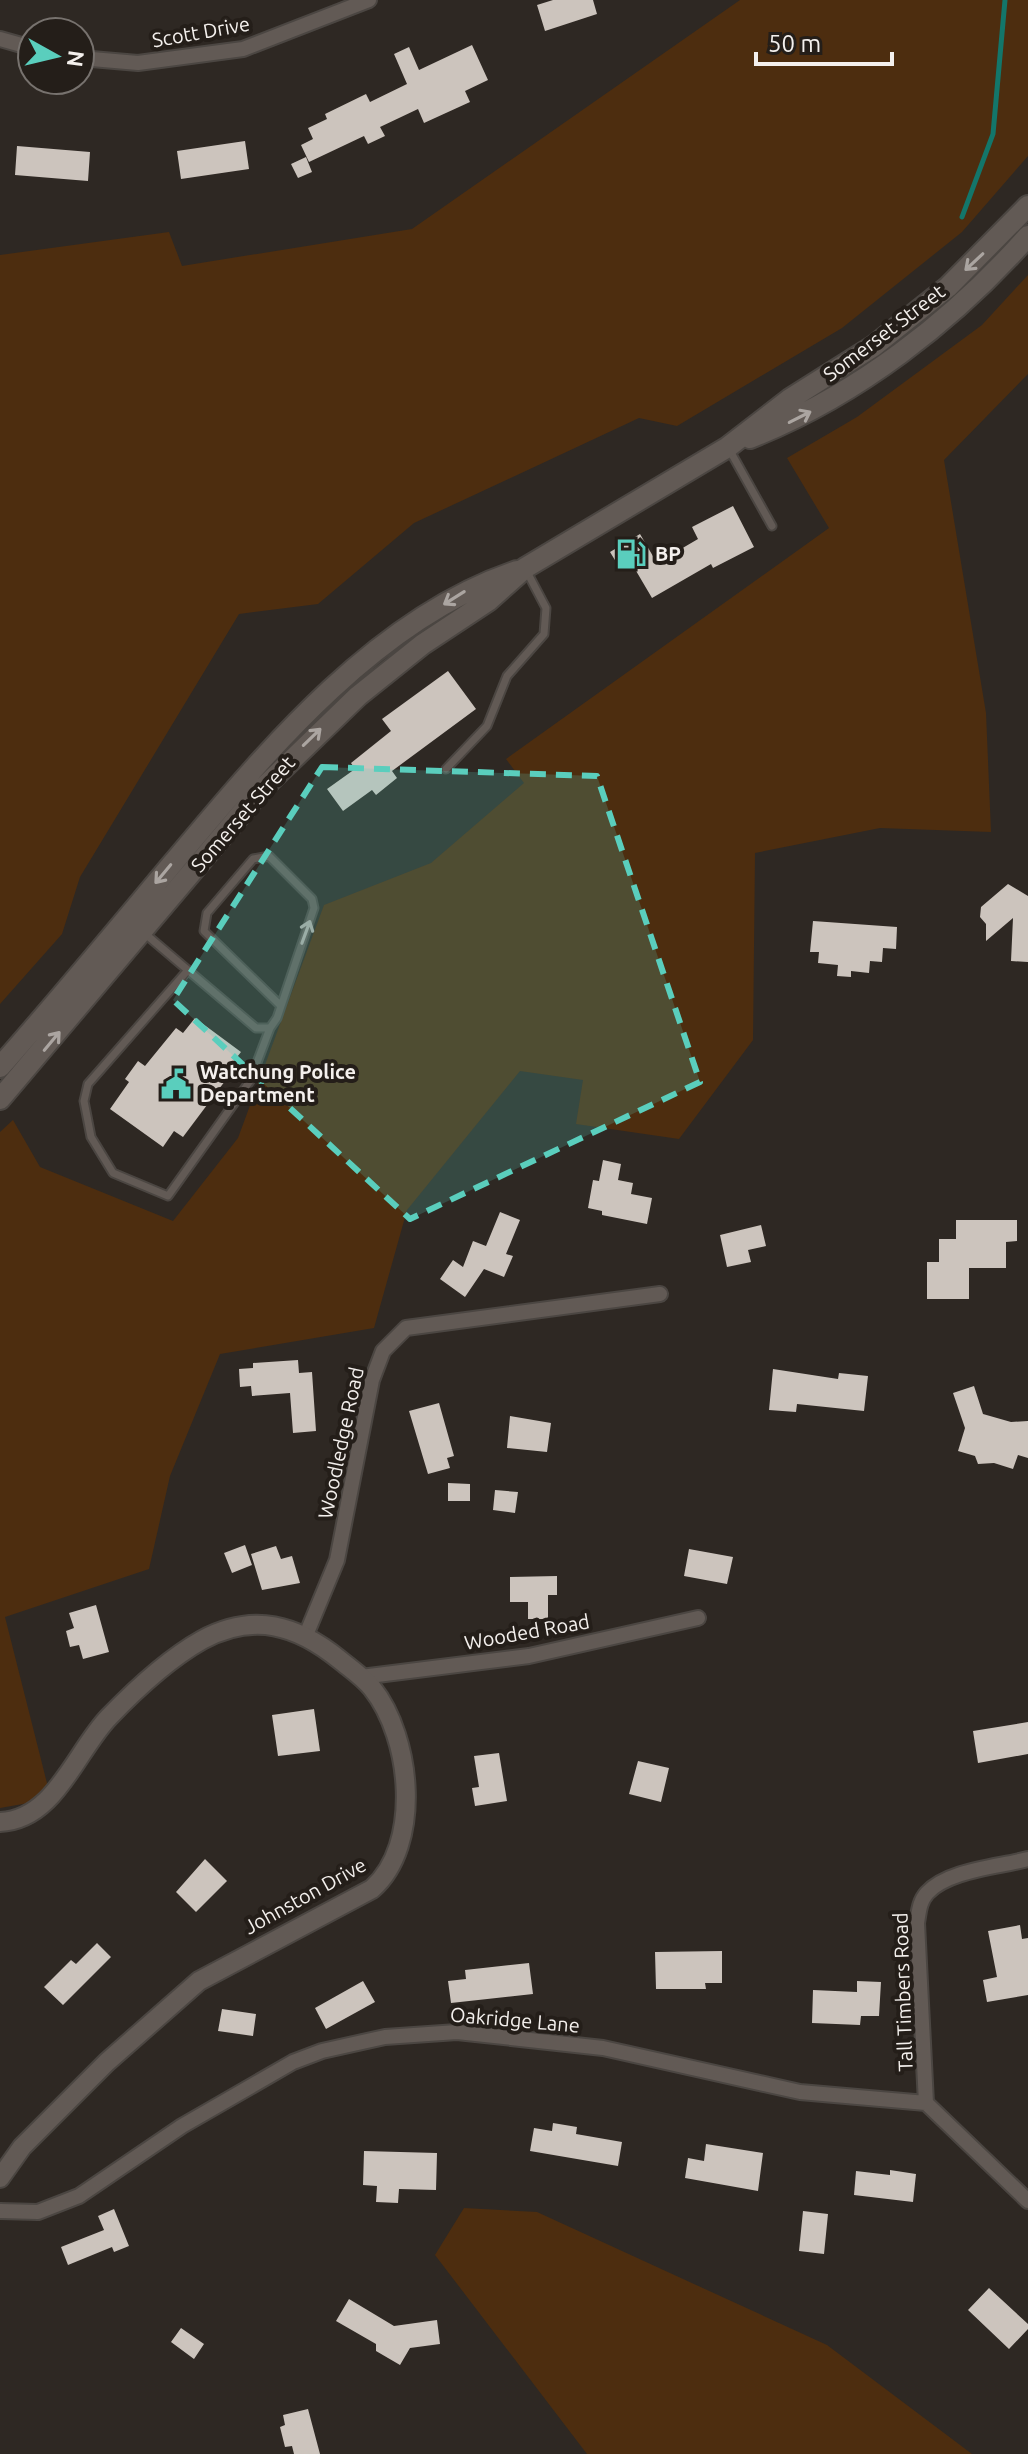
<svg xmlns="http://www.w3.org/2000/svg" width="1028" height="2454" font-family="Ubuntu,sans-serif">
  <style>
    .green { fill: #4d2d0f }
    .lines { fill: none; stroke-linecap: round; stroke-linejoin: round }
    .stream { stroke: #13766a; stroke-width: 5 }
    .building { fill: #ccc4bd }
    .service-casing { stroke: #4b4642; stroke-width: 11 }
    .minor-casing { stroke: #4b4642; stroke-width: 18 }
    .tertiary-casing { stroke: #4b4642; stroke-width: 22 }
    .secondary-casing { stroke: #4b4642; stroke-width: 24 }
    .service { stroke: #625a55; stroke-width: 7 }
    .minor { stroke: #625a55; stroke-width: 14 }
    .tertiary { stroke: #625a55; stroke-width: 18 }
    .secondary { stroke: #625a55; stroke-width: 20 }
    .oneway { stroke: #aba5a1 }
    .marked { fill: #5acebd; fill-opacity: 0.2; stroke: #5acebd; stroke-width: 6; stroke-dasharray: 16 10; stroke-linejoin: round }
    .labels { text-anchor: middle; stroke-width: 8; stroke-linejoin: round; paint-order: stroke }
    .street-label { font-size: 20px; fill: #f4f0ed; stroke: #241e19 }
    .poi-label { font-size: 20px; font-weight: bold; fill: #f4f0ed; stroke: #241e19; text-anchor: start }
  </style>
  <rect width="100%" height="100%" fill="#2e2823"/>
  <path class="green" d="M740,0H1028V156L962,232L842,328L677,426L639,418L414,523L318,604L239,614L80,877L62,934L0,1004V255L169,232L182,266L412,229Z
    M1028,275V374L944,460L986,713L991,832L880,828L755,853L753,1040L679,1139L576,1124L583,1080L520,1071L407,1210L374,1328L220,1354L170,1476L149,1569L5,1617L51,1799L0,1808V1132L13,1120L40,1167L173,1221L238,1138L324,905L431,863L524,783L506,759L829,528L787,458L857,417L982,325Z
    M464,2208L537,2212L827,2345L972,2454H587L435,2255Z"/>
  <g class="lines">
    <path class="stream" d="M962,217L993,134L1005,0"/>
  </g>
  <path class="building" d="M553,0H593L597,14L545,31L537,5Z
    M472,45L488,80L465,91L470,102L424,123L418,109L380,127L385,136L368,144L364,136L309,162L301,145L313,139L308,128L327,119L325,114L366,94L370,102L407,84L394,54L409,47L419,70Z
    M245,141L249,169L181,179L177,151Z
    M17,146L90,152L88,181L15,175Z
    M306,157L312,172L298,178L291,164Z
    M733,506L754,547L713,568L711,564L652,598L632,564L621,570L610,552L640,534L657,563L698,539L692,527Z
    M448,671L476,709L392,771L397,778L376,795L372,790L343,811L327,789L355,769L351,763L391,731L382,719Z
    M1008,884L1028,896V962L1011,961L1013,918L986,941V924L980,917L981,907Z
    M813,921L897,927L896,949L883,948L882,962L870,961L869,973L851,971V977L837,976L838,965L818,963L819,952H810Z
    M195,1018L241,1052L230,1066L234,1069L183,1137L174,1131L163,1147L110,1109L129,1082L125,1079L138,1061L145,1066L176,1028L183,1033Z
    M603,1160L621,1164L618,1180L633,1183L631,1194L652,1198L647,1224L602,1215V1211L588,1208L593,1180L599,1181Z
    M500,1212L520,1220L506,1254L513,1256L504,1277L484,1269L465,1297L440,1279L453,1260L463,1267L473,1241L486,1246Z
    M956,1220H1017V1241L1006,1242V1268H969V1299H927V1262H939V1239H956Z
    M761,1225L766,1246L748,1250L751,1262L727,1267L720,1235Z
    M298,1360L299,1373L312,1372L316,1431L293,1433L290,1393L252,1396L251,1386L240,1387L239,1369L253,1368V1363Z
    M773,1369L838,1379L839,1373L868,1376L864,1411L797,1404L796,1412L769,1410Z
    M974,1386L983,1414L1011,1422L1028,1421V1458L1018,1455L1013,1469L994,1463L978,1464L975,1456L958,1451L965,1428L953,1393Z
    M439,1403L454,1456L447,1458L450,1468L428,1474L409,1411Z
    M510,1416L551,1423L547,1452L507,1448Z
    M448,1483L470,1484V1501H448Z
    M495,1490L518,1492L515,1513L493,1510Z
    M245,1545L252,1565L232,1573L224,1553Z
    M276,1546L281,1559L292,1556L300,1583L262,1590L251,1554Z
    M689,1549L733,1557L727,1584L684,1576Z
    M557,1576V1595H548V1619H528V1602H510V1577Z
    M96,1605L109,1652L83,1659L79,1645L70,1647L66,1631L74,1628L69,1613Z
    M314,1709L320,1751L278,1756L272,1715Z
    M1028,1722V1754L978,1763L973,1731Z
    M499,1753L507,1801L475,1806L472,1788L479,1787L474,1756Z
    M638,1761L669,1768L661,1802L629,1794Z
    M205,1859L227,1881L196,1912L176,1892Z
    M1020,1925L1022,1939L1028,1938V1995L987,2002L983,1980L997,1977L988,1931Z
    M97,1943L111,1957L63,2005L44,1987L71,1960L76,1964Z
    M722,1951V1983H705L706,1989H656L655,1952Z
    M529,1963L533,1994L451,2003L448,1981L466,1979L465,1970Z
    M363,1981L375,2002L326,2029L315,2008Z
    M857,1981L881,1982L879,2016H861L860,2025L812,2023L813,1990L857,1992Z
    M222,2009L256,2014L253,2036L218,2031Z
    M553,2123L577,2127L576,2134L622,2142L618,2166L530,2151L534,2128L552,2131Z
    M706,2144L763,2153L758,2191L685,2178L688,2158L704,2161Z
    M364,2151L437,2153L436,2190L399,2189L398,2203L376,2202L377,2186L363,2185Z
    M890,2170L916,2174L913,2202L854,2195L856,2171L890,2175Z
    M114,2209L129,2246L114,2252L112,2247L68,2265L61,2247L104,2230L98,2216Z
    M803,2211L828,2214L824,2254L799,2251Z
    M989,2288L1028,2324V2329L1009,2349L968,2310Z
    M349,2299L394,2326L437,2320L440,2344L410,2348L400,2365L376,2351V2344L336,2321Z
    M181,2328L204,2344L194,2359L171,2342Z
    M308,2409L320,2454H294L292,2446L285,2447L280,2427L285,2425L283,2415Z"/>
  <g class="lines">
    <g class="service-casing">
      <path id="service" d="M729,449L772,526
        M446,769L487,726L507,676L544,634L546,608L526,570
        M143,932L256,1028H270L277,1018L314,908L312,899L269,856L253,859L207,913L204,931L280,1005
        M188,970L88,1084L84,1101L91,1137L113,1173L168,1196L250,1081L270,1028"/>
    </g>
    <g class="minor-casing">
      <path id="minor" d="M0,39L32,48
        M80,58L138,63L243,49L369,0
        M306,1635L337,1560L372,1380L383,1351L406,1328L660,1294
        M361,1677L529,1656L698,1618
        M926,2103L917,1923C919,1912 919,1902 927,1893C948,1870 998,1867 1028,1859
        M0,2211L38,2212L79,2196L182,2126L293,2062L322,2051L385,2037L457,2032L603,2048L800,2092L926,2103L1028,2201"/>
    </g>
    <g class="tertiary-casing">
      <path id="tertiary" d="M0,1822C55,1820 76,1751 109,1717C135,1690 170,1658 202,1640C254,1612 297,1625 340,1660C351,1669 363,1677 372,1688C412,1738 422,1845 372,1889L199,1981L107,2062L22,2147L0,2178"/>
    </g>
    <g class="secondary-casing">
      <path id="secondary" d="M750,438C856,396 953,321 1028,236
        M0,1067C59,1000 116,931 173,863C266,752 376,618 517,571
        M0,1099L262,789L358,696L423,644L488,601L525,568L728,447L790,399L874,346L948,287L1028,206"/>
    </g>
    <use href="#service" class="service"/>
    <use href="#minor" class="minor"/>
    <use href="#tertiary" class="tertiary"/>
    <use href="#secondary" class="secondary"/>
  </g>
  <defs><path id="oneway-shaft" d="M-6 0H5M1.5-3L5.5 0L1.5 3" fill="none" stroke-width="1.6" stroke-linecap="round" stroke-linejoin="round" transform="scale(2)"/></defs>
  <g class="oneway">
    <use href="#oneway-shaft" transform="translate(974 262) rotate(137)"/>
    <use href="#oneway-shaft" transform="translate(800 417) rotate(-27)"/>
    <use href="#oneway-shaft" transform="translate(454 598) rotate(148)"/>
    <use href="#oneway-shaft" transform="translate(312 737) rotate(-44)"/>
    <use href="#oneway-shaft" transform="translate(163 874) rotate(130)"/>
    <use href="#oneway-shaft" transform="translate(306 932) rotate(-70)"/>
    <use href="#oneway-shaft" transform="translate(52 1041) rotate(-50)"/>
  </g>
  <path class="marked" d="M322,767L597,776L700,1082L410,1219L173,1000Z"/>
  <defs>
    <g id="fuel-bare" transform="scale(2.4)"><path d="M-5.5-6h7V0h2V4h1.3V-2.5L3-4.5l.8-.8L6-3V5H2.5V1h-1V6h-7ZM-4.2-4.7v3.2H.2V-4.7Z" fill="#5acebd" stroke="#241e19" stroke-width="2.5" paint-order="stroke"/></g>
    <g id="civic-bare" transform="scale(2.4)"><path d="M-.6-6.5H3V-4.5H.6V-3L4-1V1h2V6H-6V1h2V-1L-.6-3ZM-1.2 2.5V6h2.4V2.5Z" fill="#5acebd" stroke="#241e19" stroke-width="2.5" paint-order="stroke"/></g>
  </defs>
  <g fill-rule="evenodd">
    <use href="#fuel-bare" x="631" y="554"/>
    <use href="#civic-bare" x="176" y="1084"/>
  </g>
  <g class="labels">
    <g class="street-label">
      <text transform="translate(201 32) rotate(-10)" y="7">Scott Drive</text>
      <text transform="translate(884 333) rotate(-37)" y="7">Somerset Street</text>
      <text transform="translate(243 814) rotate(-49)" y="7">Somerset Street</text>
      <text transform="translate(341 1443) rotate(-78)" y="7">Woodledge Road</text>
      <text transform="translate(527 1632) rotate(-10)" y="7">Wooded Road</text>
      <text transform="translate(305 1896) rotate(-29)" y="7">Johnston Drive</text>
      <text transform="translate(903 1992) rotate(-92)" y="7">Tall Timbers Road</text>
      <text transform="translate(515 2020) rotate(5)" y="7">Oakridge Lane</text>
    </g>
    <g class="poi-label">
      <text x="655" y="561">BP</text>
      <text x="200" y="1079">Watchung Police<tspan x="200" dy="23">Department</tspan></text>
    </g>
  </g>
  <g transform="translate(56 56) rotate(98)"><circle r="38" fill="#241e19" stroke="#77726e" stroke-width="2"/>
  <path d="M0-6L14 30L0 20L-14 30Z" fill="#5acebd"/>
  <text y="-12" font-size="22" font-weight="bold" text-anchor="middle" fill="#f4f0ed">N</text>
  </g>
  <path d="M756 52v12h136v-12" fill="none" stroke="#f4f0ed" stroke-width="4"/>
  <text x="768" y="52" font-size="24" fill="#f4f0ed" stroke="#241e19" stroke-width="6" paint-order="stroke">50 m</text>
</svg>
